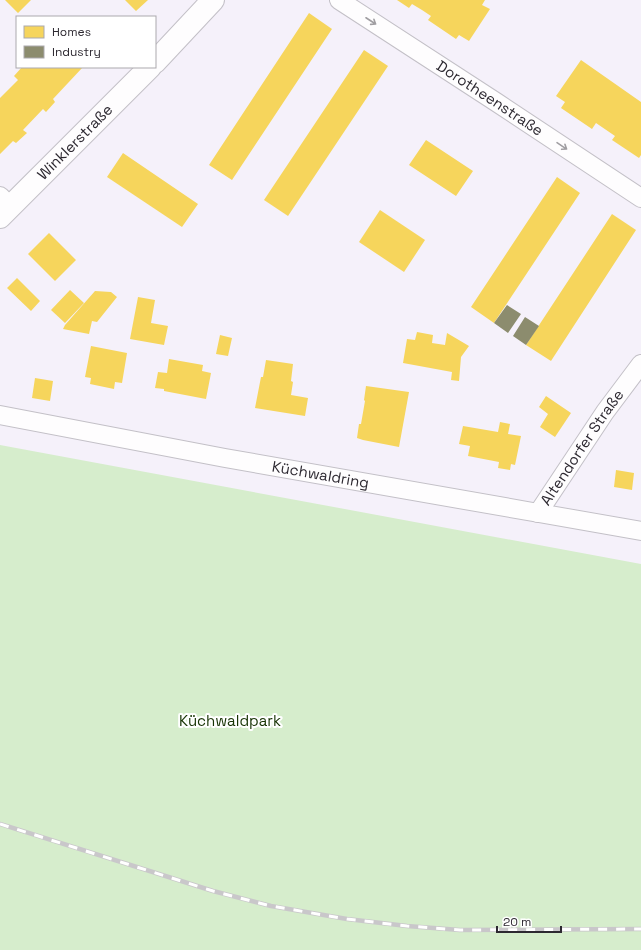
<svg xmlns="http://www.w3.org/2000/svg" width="641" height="950" font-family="'Space Grotesk',sans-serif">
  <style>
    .green { fill: #d6edcc }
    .homes { fill: #f6d55c }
    .industry { fill: #8c8c6e }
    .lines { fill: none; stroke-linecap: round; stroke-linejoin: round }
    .street-casing { stroke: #c3c0c7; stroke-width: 20 }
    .secondary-casing { stroke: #c3c0c7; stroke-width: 24 }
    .street { stroke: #fefdfe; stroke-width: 18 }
    .secondary { stroke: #fefdfe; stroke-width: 22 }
    .rail-casing { stroke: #c9c7ca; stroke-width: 4.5 }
    .rail { stroke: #fff; stroke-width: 3; stroke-dasharray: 9; stroke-linecap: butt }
    .oneway { stroke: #a09ea2 }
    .labels { text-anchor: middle; stroke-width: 4; stroke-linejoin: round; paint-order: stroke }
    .street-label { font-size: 15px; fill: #2d2931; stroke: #fff }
    .park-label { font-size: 15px; fill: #173304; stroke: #fff }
  </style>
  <rect width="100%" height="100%" fill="#f5f1fa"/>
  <path class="green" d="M0,445L641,564V950H0Z"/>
  <path class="homes" d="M5,0H31L18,13Z
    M125,0H148L136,11Z
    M397,0H485L482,5L490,9L469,41L459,35L456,39L428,20L431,16L422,10L412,4L409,8Z
    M309,13L332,29L232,180L209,165Z
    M364,50L388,66L288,216L264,200Z
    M581,60L641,102V155L639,158L612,140L615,136L596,123L592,129L561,108L565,102L556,96Z
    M22,67H83L53,99L55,102L46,112L43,109L23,130L27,133L16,143L13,141L0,154V98L18,80L14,76Z
    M426,140L473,171L456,196L409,165Z
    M123,153L198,204L182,227L107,177Z
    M557,177L580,193L494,323L471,307Z
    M380,210L425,240L404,272L359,242Z
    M612,214L636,230L551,361L526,345Z
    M49,233L76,260L55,281L28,254Z
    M17,278L40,301L31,311L7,288Z
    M70,290L84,303L65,323L51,310Z
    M95,291L111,292L117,297L97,322L92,321L89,334L63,329L65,325Z
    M138,297L155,300L151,323L168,326L164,345L130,339Z
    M417,332L433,335L432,343L445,345L447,333L469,346L461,357L459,381L451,380L452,372L403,363L407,339L415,340Z
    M220,335L232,338L228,356L216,354Z
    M91,346L127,353L122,383L115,382L114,389L90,384L91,378L85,377Z
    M169,359L203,365L202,371L211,373L206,399L164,391V389L155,388L158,372L167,373Z
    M266,360L293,364L291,381L293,382L291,395L308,398L305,416L255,408L261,377H263Z
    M35,378L53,381L50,401L32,398Z
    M366,386L409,392L399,447L363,440L357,438L359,424H361L365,401L364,400Z
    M546,396L571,413L555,437L540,427L548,414L539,407Z
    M500,422L510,424L508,434L521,436L515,465L511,464L510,470L498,468L499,462L468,456L470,446L459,444L463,426L498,432Z
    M616,470L634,473L632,490L614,487Z"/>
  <path class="industry" d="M507,305L521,314L508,333L494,323Z
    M525,317L539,326L526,345L513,336Z"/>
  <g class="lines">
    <g class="street-casing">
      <g id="street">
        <path id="s1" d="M339,0L496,102L641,198"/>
        <path d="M0,196L10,206"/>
        <path id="s2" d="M0,415L225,458L533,512L641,531"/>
        <path id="s3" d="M538,513L605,412L641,364"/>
      </g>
    </g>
    <g class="secondary-casing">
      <g id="secondary">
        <path d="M155,62L213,0"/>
        <path id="s4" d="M0,217L150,67"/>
      </g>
    </g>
    <use href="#street" class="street"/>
    <use href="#secondary" class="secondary"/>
    <g class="rail-casing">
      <path id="rail" d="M0,824L213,891L271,906L347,919L407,926L460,930L641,929"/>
    </g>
    <use href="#rail" class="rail"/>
  </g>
  <defs><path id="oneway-shaft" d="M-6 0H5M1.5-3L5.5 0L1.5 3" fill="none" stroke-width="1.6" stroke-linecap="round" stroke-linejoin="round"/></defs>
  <g class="oneway">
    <use href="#oneway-shaft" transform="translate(371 21) rotate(33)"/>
    <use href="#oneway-shaft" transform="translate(562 146) rotate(34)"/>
  </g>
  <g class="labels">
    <g class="street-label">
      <text dy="5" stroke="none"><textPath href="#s1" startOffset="180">Dorotheenstraße</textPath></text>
      <text dy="5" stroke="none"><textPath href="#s4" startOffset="106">Winklerstraße</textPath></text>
      <text dy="5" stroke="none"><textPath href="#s3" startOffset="79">Altendorfer Straße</textPath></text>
      <text dy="5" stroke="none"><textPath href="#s2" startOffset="326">Küchwaldring</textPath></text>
    </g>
    <g class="park-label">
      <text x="230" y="726">Küchwaldpark</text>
    </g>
  </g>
  <rect x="16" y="16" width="140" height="52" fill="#ffffff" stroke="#aba9ad"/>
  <rect x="24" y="26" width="20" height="12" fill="#f6d55c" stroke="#aba9ad"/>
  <text x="52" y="36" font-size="12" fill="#2d2931">Homes</text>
  <rect x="24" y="46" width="20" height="12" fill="#8c8c6e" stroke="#aba9ad"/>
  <text x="52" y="56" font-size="12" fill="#2d2931">Industry</text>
  <path d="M497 926v6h64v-6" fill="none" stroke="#2d2931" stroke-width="2"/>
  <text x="503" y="926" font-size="12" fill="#2d2931" stroke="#ffffff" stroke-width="3" paint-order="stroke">20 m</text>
</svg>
